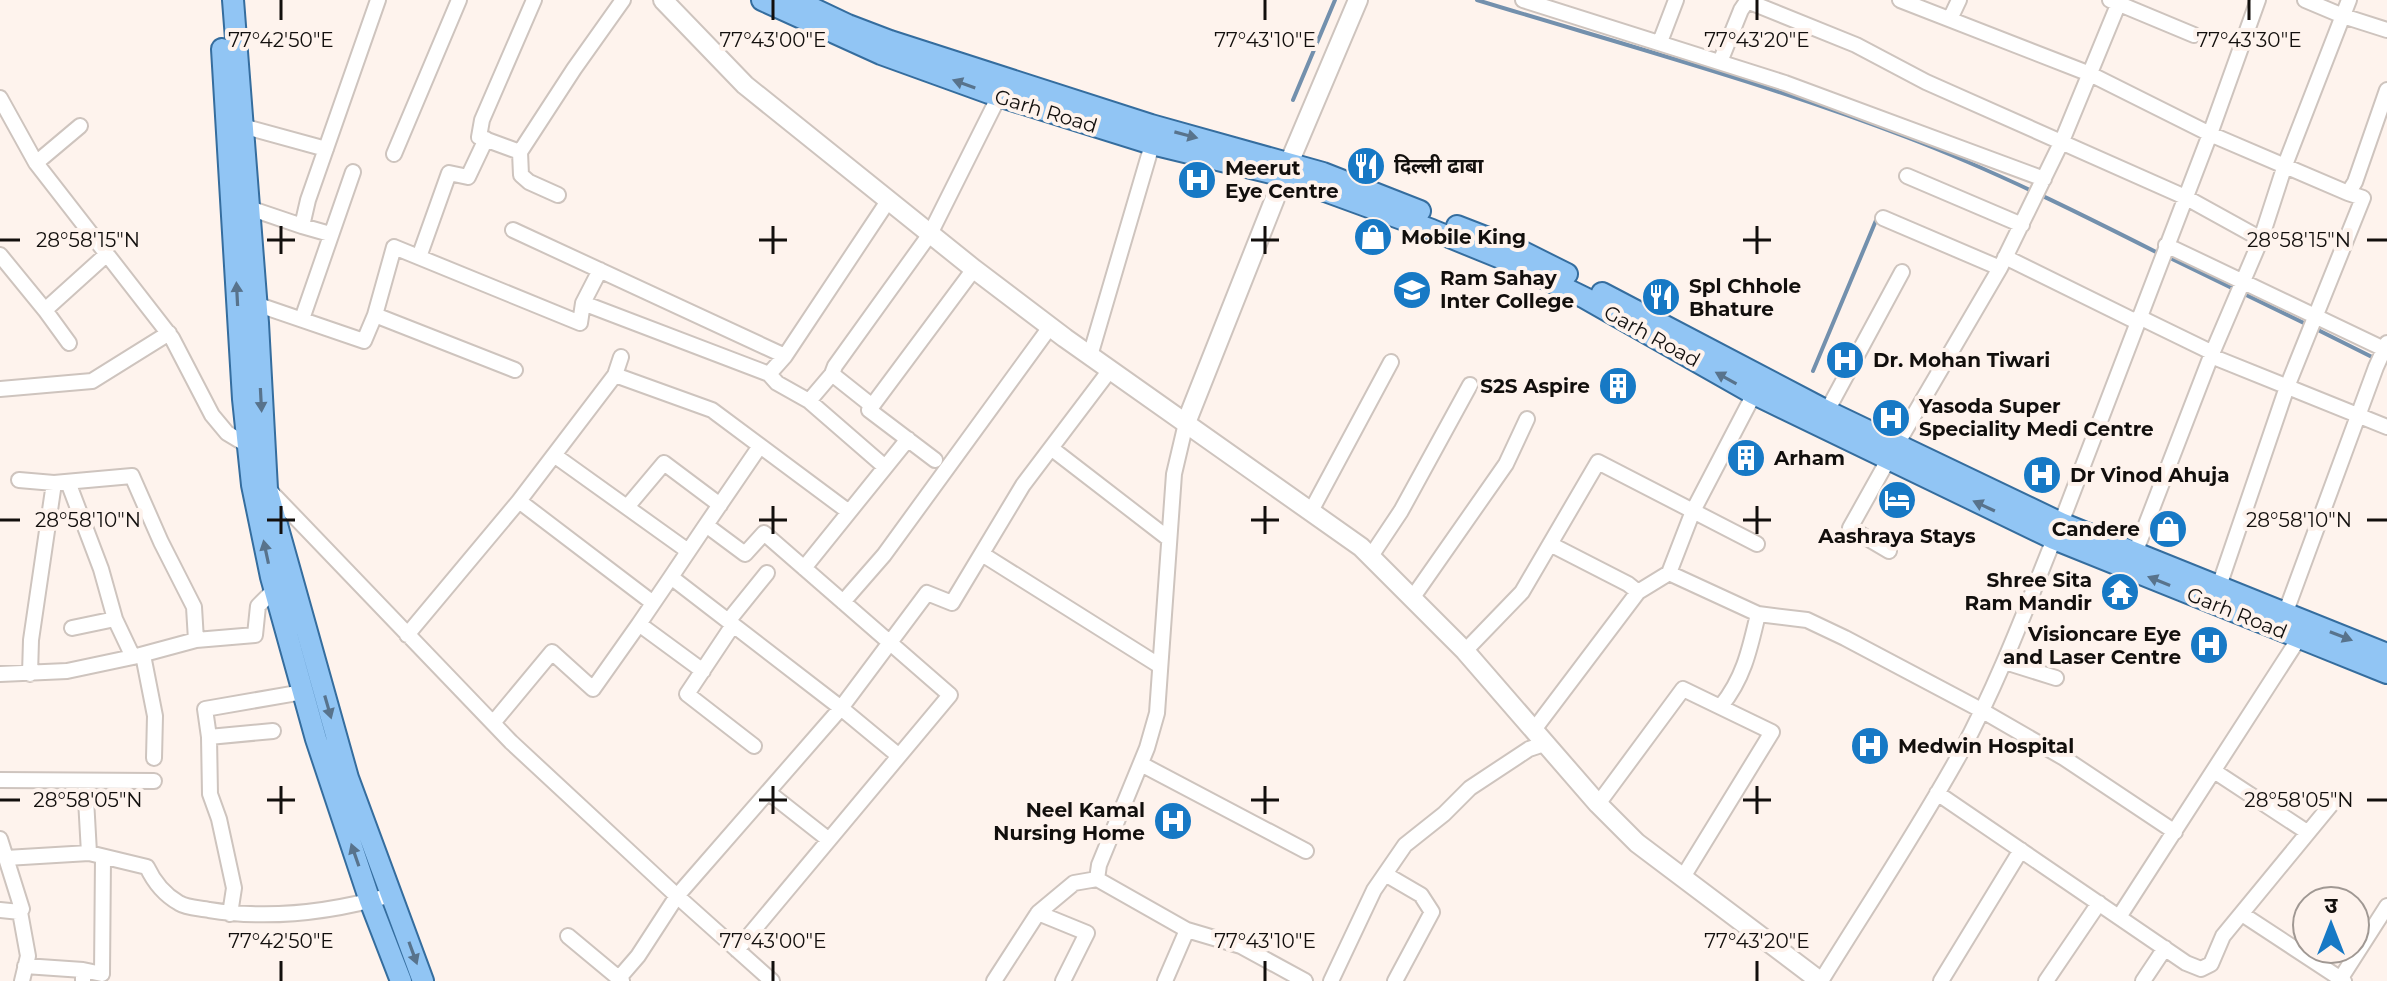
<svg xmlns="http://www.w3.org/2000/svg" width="2387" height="981" font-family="Montserrat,'Noto Sans Devanagari',sans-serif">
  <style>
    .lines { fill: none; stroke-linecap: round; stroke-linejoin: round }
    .stream { stroke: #7390ad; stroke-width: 4 }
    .street-casing { stroke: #cec4be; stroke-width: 18 }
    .secondary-casing { stroke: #cec4be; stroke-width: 22 }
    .primary-casing { stroke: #356d9e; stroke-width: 24 }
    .street { stroke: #fff; stroke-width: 14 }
    .secondary { stroke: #fff; stroke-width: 18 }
    .primary { stroke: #91c5f4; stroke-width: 20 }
    .oneway { fill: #58738c }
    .ticks { fill: none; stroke: #120f0d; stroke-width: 3 }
    .labels { text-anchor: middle; stroke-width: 8; stroke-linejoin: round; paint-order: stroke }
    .street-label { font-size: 20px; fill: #120f0d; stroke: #fef3ed }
    .poi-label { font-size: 20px; font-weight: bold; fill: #120f0d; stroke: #fef3ed; text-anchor: start }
    .ticks-label { font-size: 20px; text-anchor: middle; fill: #120f0d; stroke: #fef3ed; stroke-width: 8; stroke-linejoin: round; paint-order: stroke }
  </style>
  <rect width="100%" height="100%" fill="#fef3ed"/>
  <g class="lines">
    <path class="stream" d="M1477,0C1621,44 1766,83 1906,137C1993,170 2077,212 2160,254
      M1293,100L1335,0
      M2168,257L2308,325
      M2316,329L2376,359
      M1813,371L1877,218"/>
    <g class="street-casing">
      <path id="street" d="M1523,0L1785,83L2044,179
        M1900,0L2090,74L2210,134L2348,193L2355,182L2387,90
        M2110,0L2194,35
        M2305,0L2343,16L2387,30
        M1950,19L1959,0
        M1660,42L1676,0
        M1720,62L1741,10L1747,1L1856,45L1926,82L2185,197L2261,239
        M0,98L36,163L172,338L212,415L227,433L247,445L251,444
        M242,126L326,149
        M520,152L479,137L482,120L534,0
        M394,154L459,0
        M36,163L80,126
        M1907,176L2022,225
        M558,195L529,182L521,175L520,152L574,69L623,0
        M249,208L302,226
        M1883,218L2000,268
        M513,230L785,356L888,201
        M330,234L302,226L308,200L378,0
        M2166,245L2384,349
        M0,255L45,310L107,254
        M419,257L449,173L468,177L486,139
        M2005,257L2137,322
        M583,303L600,270
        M256,304L364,341L375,315L515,370
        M45,310L69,343
        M375,315L394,247L580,323L583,303L769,374L785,356
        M2139,317L2213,353
        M302,319L353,172
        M1090,356L1154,138
        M2211,356L2387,427
        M769,374L777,383L809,401L885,467
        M832,374L871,405L869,410
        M615,375L621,357
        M0,389L92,381L169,333
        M809,401L832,374L835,366L930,234L999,96
        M1827,411L1902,272
        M1186,423L1174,474L1157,713L1147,748L1099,865L1097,879L1187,930L1241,946L1305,981
        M1051,448L1169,539
        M554,455L688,551
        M935,460L869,410L974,269
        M19,480L54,483L132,476L161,542L194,607L196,640
        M68,482L101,569L115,619L133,657
        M271,492L511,742L677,896L772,981
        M519,501L615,375L712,410L849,512
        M627,507L664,463L720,505
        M1311,511L1391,362
        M2061,523L2210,134L2258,0
        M706,525L760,446
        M1550,544L1628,584L1638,592
        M1889,551L1850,528L1897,444L2000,268L2062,141L2120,0
        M2135,553L2211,356L2261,239L2285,165L2349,0
        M982,554L1160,666
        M1371,556L1401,511L1470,385
        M804,568L908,439
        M1669,573L1758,614L1807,620L1845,638L1981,710L2064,758L2175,832
        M2216,595L2287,387L2363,198L2348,193
        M1413,597L1506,464L1527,419
        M843,602L884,555L1050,327
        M2285,614L2376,367L2387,343
        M639,624L671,577
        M72,628L115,619
        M407,635L519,501L653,603
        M1465,651L1522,592L1598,462L1757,544
        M143,655L155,716L154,758
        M2005,662L2056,678
        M0,674L67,671L133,657L196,640L255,635L258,606L275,589
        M30,674L31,640L54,483
        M1721,706C1744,678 1750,648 1758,614
        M493,723L552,652L593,689L639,624L703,671
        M1533,731L1638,592L1669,573L1693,511L1754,394
        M209,737L205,709L303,692
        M754,746L687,694L733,625L729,620L767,573
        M1141,764L1306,851
        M2214,771L2307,832
        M0,780L154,781
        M85,781L89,853
        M768,792L829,840
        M1937,793L2186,963L2201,969L2211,964L2223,936L2334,801
        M1598,804L1683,689L1772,732L1683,877
        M0,839L22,909L20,912L28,956L22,981
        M6,858L89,853L147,867C154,882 165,895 179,903C187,908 200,908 209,910C270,920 332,912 391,895
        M1385,874L1421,895L1432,912L1395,981
        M0,910L20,912
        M1038,913L1074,883L1097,879
        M230,914L234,888L219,819L210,794L209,737L273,731
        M2242,914L2344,981
        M2119,917L2303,632
        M568,936L622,981
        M737,950L950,695C888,641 826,587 764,533L745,554L706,525L671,577L841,708L927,593L952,603L1023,485L1110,370
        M25,966L83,970
        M619,978L638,956L677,896L841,708L899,756
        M83,981V970L102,974L103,857
        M994,981L1038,913L1087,933L1063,981
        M1165,981L1187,930
        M1331,981L1374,890L1405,845L1444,814L1470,788L1529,749L1544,744
        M1821,981C1868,905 1918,830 1961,752C1998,683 2025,611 2054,539
        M1941,981L2021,850
        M2046,981L2099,903
        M2143,981L2165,948
        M2339,981L2387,906"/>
    </g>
    <g class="secondary-casing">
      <path id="secondary" d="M663,0L745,85L974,269L1065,338L1361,547L1465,651L1598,804L1637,843L1820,981
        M1186,423L1289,163L1358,0"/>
    </g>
    <g class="primary-casing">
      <path id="primary" d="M233,0L258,323L267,489L348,778L423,981
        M762,0L881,54L989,93L1152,144L1284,176L1432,230L1513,263L1585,298L1754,394L2054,539L2387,673
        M795,0L848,25L890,41L1151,125L1323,173L1420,211
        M222,49L243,399L252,485L271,577L316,739L370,901L401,981
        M1457,226L1519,250L1567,274
        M1602,293L1827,411L2061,523L2387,654"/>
    </g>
    <use href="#street" class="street"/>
    <use href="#secondary" class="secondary"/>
    <use href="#primary" class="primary"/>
  </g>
  <defs><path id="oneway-solid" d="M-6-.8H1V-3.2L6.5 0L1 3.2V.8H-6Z" transform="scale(2)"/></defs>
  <g class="oneway">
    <use href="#oneway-solid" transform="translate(964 84) rotate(-160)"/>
    <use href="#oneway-solid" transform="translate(1186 135) rotate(15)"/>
    <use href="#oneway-solid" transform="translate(237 294) rotate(-93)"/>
    <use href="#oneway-solid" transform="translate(1726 378) rotate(-151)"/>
    <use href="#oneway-solid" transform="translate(261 400) rotate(87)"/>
    <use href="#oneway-solid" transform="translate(1984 506) rotate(-155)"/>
    <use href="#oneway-solid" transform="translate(266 552) rotate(-102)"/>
    <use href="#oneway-solid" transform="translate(2159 581) rotate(-158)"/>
    <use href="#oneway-solid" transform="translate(2341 636) rotate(21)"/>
    <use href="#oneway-solid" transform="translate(328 707) rotate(74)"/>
    <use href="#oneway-solid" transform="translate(355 855) rotate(-109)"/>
    <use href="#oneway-solid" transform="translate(413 953) rotate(70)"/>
  </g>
  <path class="ticks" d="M281,0V20M773,0V20M1265,0V20M1757,0V20M2249,0V20M281,226V254M773,226V254M1265,226V254M1757,226V254M0,240H20M267,240H295M759,240H787M1251,240H1279M1743,240H1771M2367,240H2387M281,506V534M773,506V534M1265,506V534M1757,506V534M0,520H20M267,520H295M759,520H787M1251,520H1279M1743,520H1771M2367,520H2387M281,786V814M773,786V814M1265,786V814M1757,786V814M0,800H20M267,800H295M759,800H787M1251,800H1279M1743,800H1771M2367,800H2387M281,961V981M773,961V981M1265,961V981M1757,961V981"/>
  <defs>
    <g id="restaurant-disc" transform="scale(2)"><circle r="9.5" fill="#1779c5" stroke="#fef3ed"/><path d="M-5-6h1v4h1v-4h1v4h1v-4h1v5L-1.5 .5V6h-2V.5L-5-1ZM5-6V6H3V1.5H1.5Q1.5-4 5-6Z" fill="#fff"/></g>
    <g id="hospital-disc" transform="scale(2)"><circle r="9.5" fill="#1779c5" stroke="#fef3ed"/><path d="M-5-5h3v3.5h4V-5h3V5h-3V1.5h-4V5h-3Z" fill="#fff"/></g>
    <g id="shop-disc" transform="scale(2)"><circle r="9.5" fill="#1779c5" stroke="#fef3ed"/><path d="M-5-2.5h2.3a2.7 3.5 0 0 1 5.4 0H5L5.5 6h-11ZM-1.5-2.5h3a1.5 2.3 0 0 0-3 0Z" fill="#fff"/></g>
    <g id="university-disc" transform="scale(2)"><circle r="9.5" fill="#1779c5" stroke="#fef3ed"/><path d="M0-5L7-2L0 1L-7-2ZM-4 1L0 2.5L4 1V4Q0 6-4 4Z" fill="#fff"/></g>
    <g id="building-disc" transform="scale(2)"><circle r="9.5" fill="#1779c5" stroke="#fef3ed"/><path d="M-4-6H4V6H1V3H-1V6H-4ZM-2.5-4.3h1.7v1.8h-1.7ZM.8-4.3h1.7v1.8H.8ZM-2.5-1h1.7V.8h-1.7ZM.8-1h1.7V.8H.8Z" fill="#fff"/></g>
    <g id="hotel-disc" transform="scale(2)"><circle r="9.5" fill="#1779c5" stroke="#fef3ed"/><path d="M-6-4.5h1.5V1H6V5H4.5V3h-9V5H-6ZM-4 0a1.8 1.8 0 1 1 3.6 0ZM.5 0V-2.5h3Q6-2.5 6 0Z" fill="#fff"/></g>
    <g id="temple-disc" transform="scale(2)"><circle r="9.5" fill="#1779c5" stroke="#fef3ed"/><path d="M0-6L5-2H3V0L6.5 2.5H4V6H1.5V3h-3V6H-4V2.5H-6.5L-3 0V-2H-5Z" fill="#fff"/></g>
  </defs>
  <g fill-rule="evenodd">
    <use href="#restaurant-disc" x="1366" y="166"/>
    <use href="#hospital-disc" x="1197" y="180"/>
    <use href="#shop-disc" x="1373" y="237"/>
    <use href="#university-disc" x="1412" y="290"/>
    <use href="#restaurant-disc" x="1661" y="297"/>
    <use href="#hospital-disc" x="1845" y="360"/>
    <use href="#building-disc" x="1618" y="386"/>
    <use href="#hospital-disc" x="1891" y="418"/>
    <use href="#building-disc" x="1746" y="458"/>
    <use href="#hospital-disc" x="2042" y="475"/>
    <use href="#hotel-disc" x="1897" y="500"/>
    <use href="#shop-disc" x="2168" y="529"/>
    <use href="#temple-disc" x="2120" y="592"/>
    <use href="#hospital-disc" x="2209" y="645"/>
    <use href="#hospital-disc" x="1870" y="746"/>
    <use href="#hospital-disc" x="1173" y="821"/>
  </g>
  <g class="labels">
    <g class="street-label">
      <text transform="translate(1046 111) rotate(17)" y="7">Garh Road</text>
      <text transform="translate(1652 336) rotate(29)" y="7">Garh Road</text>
      <text transform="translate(2237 613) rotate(22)" y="7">Garh Road</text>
    </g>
    <g class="poi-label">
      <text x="1394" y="173">दिल्ली ढाबा</text>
      <text x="1225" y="175">Meerut<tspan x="1225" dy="23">Eye Centre</tspan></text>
      <text x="1401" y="244">Mobile King</text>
      <text x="1440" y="285">Ram Sahay<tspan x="1440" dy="23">Inter College</tspan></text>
      <text x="1689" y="293">Spl Chhole<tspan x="1689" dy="23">Bhature</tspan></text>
      <text x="1873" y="367">Dr. Mohan Tiwari</text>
      <text x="1590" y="393" text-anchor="end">S2S Aspire</text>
      <text x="1919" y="413">Yasoda Super<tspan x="1919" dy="23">Speciality Medi Centre</tspan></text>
      <text x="1774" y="465">Arham</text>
      <text x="2070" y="482">Dr Vinod Ahuja</text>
      <text x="2140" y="536" text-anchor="end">Candere</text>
      <text x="1897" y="543" text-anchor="middle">Aashraya Stays</text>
      <text x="2092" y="587" text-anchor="end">Shree Sita<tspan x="2092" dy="23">Ram Mandir</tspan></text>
      <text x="2181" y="641" text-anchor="end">Visioncare Eye<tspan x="2181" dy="23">and Laser Centre</tspan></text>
      <text x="1898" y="753">Medwin Hospital</text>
      <text x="1145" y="817" text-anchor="end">Neel Kamal<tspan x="1145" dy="23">Nursing Home</tspan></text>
    </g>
  </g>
  <g class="ticks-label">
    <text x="281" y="47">77°42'50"E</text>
    <text x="773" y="47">77°43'00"E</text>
    <text x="1265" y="47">77°43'10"E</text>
    <text x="1757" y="47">77°43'20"E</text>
    <text x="2249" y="47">77°43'30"E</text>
    <text x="88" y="247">28°58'15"N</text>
    <text x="2299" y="247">28°58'15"N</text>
    <text x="88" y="527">28°58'10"N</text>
    <text x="2299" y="527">28°58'10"N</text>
    <text x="88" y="807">28°58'05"N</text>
    <text x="2299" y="807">28°58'05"N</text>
    <text x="281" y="948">77°42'50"E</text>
    <text x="773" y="948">77°43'00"E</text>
    <text x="1265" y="948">77°43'10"E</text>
    <text x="1757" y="948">77°43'20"E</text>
  </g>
  <g transform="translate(2331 925)"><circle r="38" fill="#fef3ed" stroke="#a09893" stroke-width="2"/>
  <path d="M0-6L14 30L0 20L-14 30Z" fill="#1779c5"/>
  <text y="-12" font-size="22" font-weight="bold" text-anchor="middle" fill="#120f0d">उ</text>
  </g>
</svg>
